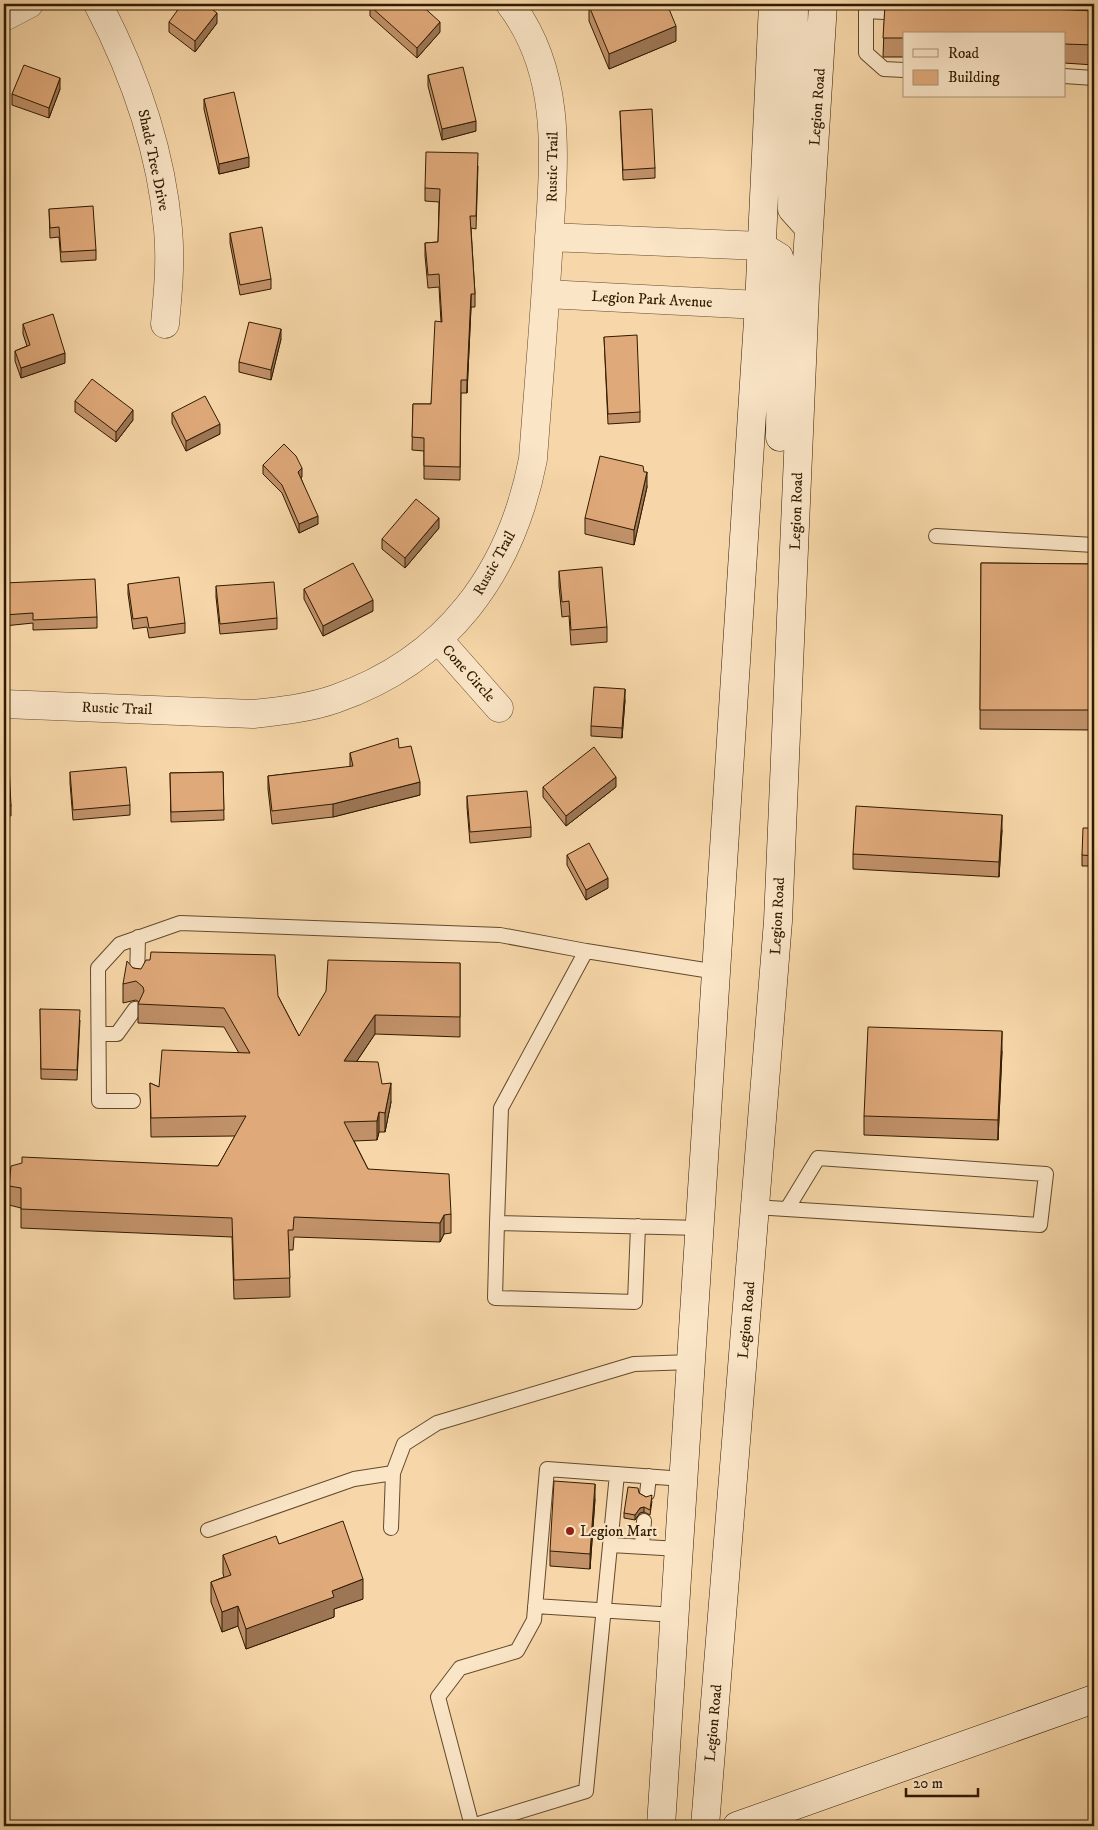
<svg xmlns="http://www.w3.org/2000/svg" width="1098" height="1830" font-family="'IM FELL DW Pica',serif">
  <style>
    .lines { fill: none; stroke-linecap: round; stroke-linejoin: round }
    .lane-casing { stroke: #624a2b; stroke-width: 16 }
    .street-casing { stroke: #624a2b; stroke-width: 29 }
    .secondary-casing { stroke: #301b01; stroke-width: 29 }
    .lane { stroke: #fae5c7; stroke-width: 14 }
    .street { stroke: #fae5c7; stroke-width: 28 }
    .secondary { stroke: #fae5c7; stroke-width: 28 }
    .wall { fill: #c19169; stroke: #301b01 }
    .shaded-wall { fill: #9d7655; stroke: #301b01 }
    .building { fill: #e0a97a; stroke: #301b01 }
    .poi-dot { fill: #8f2418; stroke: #fae5c7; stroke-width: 2 }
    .labels { text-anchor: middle; stroke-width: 4.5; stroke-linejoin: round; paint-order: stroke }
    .street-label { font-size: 15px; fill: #301b01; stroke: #fae5c7 }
    .poi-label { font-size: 15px; fill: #301b01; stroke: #fae5c7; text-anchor: start }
  </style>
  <rect width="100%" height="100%" fill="#f7d7a9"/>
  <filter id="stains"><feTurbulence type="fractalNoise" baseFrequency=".004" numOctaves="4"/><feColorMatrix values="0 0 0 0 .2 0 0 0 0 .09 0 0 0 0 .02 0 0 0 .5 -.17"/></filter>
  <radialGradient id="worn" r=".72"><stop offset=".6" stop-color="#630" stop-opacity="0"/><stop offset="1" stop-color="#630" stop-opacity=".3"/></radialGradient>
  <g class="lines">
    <g class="lane-casing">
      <path id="lane" d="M902,13L866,11V53L884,69L904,70
        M1064,76L1094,78
        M936,536L1094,545
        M137,980L138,937
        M99,1034H117L135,1009
        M133,1101H99L98,968L120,944L180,923L500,935L586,951
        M755,1207L1040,1225L1046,1174L818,1158L787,1209
        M497,1223L501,1108L586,951L717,972
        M638,1226L635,1302L495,1298L497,1223L701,1228
        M647,1494L649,1476
        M391,1528L393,1473L404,1444L437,1423L634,1364L692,1362
        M208,1530L354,1479L393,1473
        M611,1545L679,1549
        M642,1546L644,1521
        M535,1606L675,1615
        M472,1826L438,1697L460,1668L517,1651L534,1620L547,1469L684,1479
        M472,1826L586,1791L617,1474"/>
    </g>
    <g class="street-casing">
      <path id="street" d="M98,4C134,73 161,151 168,229C171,261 168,292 165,324
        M4,17L29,4
        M549,237L761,246
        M546,294L759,305
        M438,639L499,708
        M4,704L253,714C281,711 309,708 335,699C447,660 511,573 533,459C538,391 544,323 548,255C553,169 566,77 510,4"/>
    </g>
    <g class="secondary-casing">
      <path id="secondary" d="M794,4L792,209L809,228
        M761,246L779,257L784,275L781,331L780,437
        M661,1826L759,305L773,4
        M705,1826L778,921L805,293L823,4
        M737,1826L1094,1699"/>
    </g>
    <use href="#lane" class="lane"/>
    <use href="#street" class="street"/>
    <use href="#secondary" class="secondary"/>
  </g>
  <path class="wall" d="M323,4H346L345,8Z
    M588,4H647L649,9L676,41L609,69L589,21V8Z
    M885,4H1094V65L1064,63V34H904V57H883Z
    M370,6L440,32L417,58L370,16Z
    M169,22L217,23L195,52L169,32Z
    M428,75L476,131L442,140L428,86Z
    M60,89L49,118L12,105V94Z
    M204,99L249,167L219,174L204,109Z
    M620,111L655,168V178L623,180Z
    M478,166L476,229L471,228L475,294V307H471L467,393H461L460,480L424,479V451L412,450L413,404H431L441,322L439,287L428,288L425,256V243L438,242L439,202L425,201V188Z
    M49,209L96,250V260L61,262L59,237L50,238Z
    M230,233L271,279V289L240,295L230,243Z
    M23,324L65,363L21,378L15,361V351L27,346L23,334Z
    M604,337L640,412V422L608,424Z
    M281,339L271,380L239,372V362Z
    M75,401L133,420L116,442L75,412Z
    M172,413L220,434L186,451L172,423Z
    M263,465L302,477L301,478L318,524L299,533L282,493L263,474Z
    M644,472L647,487L634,545L585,534V518Z
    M439,528L405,568L382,549V539Z
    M981,563L1094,564V730L980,729Z
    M559,571L607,627V642L571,645L569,616L562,617L559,586Z
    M4,583L97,617V628L33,630V623L4,626Z
    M128,584L185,623V633L149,638L147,627L133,629L128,594Z
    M216,586L277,618V629L220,634L216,597Z
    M304,589L373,611L323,636L304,599Z
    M625,700L622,738L591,736V726Z
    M399,748L420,795L333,817L272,824L268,789V776L350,767V753Z
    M4,766L11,806V816H4Z
    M70,772L130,805V815L73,820L70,783Z
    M223,772L224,820L171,822L170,773Z
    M543,787H616L566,826L543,797Z
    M467,796L531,827V837L470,843L467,807Z
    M1094,828V866H1082V855Z
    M1002,830L999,877L853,869V854Z
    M567,855L608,888L586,900L567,865Z
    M460,963V1037L375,1034L357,1061L382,1084L391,1102L385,1132H379L377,1140L354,1141L368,1169L451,1214V1233L444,1234L440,1242L294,1237L293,1250H289L290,1297L234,1299L232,1237L21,1228V1208L9,1205V1186L218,1166L235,1136L151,1137L150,1083L159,1087L239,1053L224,1027L138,1023V1004L139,1002L136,1000L123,1003V984L133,968L278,996L299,1036Z
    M40,1009L80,1020L77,1080L41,1079Z
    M1002,1051L998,1140L864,1135V1116Z
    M639,1493L646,1497L652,1501L650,1515L644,1512L640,1513L635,1520L624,1518V1513Z
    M595,1499L590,1569L550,1566V1551Z
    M279,1544L363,1599L334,1609V1617L246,1649L238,1626L222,1632L211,1602V1582L224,1577L223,1574V1555Z"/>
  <path class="shaded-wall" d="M217,13V23L195,52V41Z
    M440,22V32L417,58V48Z
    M676,26V41L609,69V54Z
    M60,78V89L49,118V108Z
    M476,121V131L442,140V129Z
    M249,157V167L219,174V164Z
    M471,294V307L467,393V380Z
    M281,329V339L271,380V370Z
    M65,353V363L21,378V368Z
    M133,410V420L116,442V432Z
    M220,424V434L186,451V441Z
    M302,468V477L298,480V472Z
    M647,472V487L634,545V530Z
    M318,516V524L299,533V524Z
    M439,518V528L405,568V558Z
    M373,600V611L323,636V626Z
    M625,689V700L622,738V728Z
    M616,777V787L566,826V816Z
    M420,782V795L333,817V804Z
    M1002,815V830L999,877V862Z
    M608,878V888L586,900V890Z
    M375,1015V1034L344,1080V1061Z
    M1002,1031V1051L998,1140V1120Z
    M391,1083V1102L385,1132V1113Z
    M379,1112V1132L377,1140V1121Z
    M444,1215V1234L440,1242V1223Z
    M595,1484V1499L590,1569V1554Z
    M644,1507V1512L640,1513L635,1520V1515L640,1508Z
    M363,1579V1599L334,1609V1617L246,1649V1629L332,1591Z
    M238,1606V1626L222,1632V1612Z"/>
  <path class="building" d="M182,4H205L217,13L195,41L169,22Z
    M372,4H420L440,22L417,48L370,6Z
    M594,4H647L649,9L663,4H667L676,26L609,54L589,6Z
    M885,4H935L1094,11V45L1064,44V34H904V38H883Z
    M24,65L60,78L49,108L12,94Z
    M463,67L476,121L442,129L428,75Z
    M234,92L249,157L219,164L204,99Z
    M652,109L655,168L623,170L620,111Z
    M426,152L478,153L476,216H470L475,294H471L467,380H461L460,467L424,466V438L412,437L413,404H431L435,321L442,322L439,274L428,275L425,243L438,242L440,189L425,188Z
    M93,206L96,250L61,252L59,227L50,228L49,209Z
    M262,227L271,279L240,285L230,233Z
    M53,314L65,353L21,368L15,351L30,345L23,324Z
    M249,322L281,329L271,370L239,362Z
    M637,335L640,412L608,414L604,337Z
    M92,379L133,410L116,432L75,401Z
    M205,396L220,424L186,441L172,413Z
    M284,444L296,456L302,468L298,472L318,516L299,524L282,485L263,465Z
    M600,456L643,466L644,472H647L634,530L585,518Z
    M416,499L439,518L405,558L382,539Z
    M353,563L373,600L323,626L304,589Z
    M981,563L1094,564V710H980Z
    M602,567L607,627L571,630L569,601L562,602L559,571Z
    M179,577L185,623L149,628L147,617L133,619L128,584Z
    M95,579L97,617L33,620V613L4,615V583Z
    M274,582L277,618L220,624L216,586Z
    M594,687L625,689L622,728L591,726Z
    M398,738L399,748L411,746L420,782L333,804L272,811L268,776L353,766L350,753Z
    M594,747L616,777L566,816L543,787Z
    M9,765L11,806H4V766Z
    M126,767L130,805L73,810L70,772Z
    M223,772L224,810L171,812L170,773Z
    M527,791L531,827L470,832L467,796Z
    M856,806L1002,815L999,862L853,854Z
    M1083,828H1094V856L1082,855Z
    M589,843L608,878L586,890L567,855Z
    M151,952L275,955L278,996L299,1036L326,991L328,960L460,963V1017L375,1015L344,1061L378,1062L382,1084L391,1083L385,1113L379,1112L377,1121L344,1122L368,1169L449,1174L451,1214L444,1215L440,1223L294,1217L293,1230H288L290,1278L234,1280L232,1218L21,1209V1188L9,1186L11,1166L22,1163V1157L218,1166L246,1116L151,1118L150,1083L159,1087L162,1050L250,1053L224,1008L138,1004L144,991L143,987L136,981L123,984L127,961L133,968L141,969L146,960H150Z
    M40,1009L80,1010L77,1070L41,1069Z
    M868,1027L1002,1031L998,1120L864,1116Z
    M554,1481L595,1484L590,1554L550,1551Z
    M628,1487L638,1488L639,1493L646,1497L652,1495L650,1510L644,1507L640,1508L635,1515L624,1513Z
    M343,1521L363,1579L332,1591L334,1597L246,1629L238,1606L222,1612L211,1582L231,1575L223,1555L276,1536L279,1544Z"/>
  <circle class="poi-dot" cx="570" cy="1531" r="5"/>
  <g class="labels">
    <g class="street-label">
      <text transform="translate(817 107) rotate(-86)" y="5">Legion Road</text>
      <text transform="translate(154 160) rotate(78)" y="5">Shade Tree Drive</text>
      <text transform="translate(552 167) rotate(-89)" y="5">Rustic Trail</text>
      <text transform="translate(652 299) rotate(3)" y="5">Legion Park Avenue</text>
      <text transform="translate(796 511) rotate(-88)" y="5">Legion Road</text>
      <text transform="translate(494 563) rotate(-61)" y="5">Rustic Trail</text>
      <text transform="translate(469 673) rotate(48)" y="5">Cone Circle</text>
      <text transform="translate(117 708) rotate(2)" y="5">Rustic Trail</text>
      <text transform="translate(777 916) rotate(-87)" y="5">Legion Road</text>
      <text transform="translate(746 1320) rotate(-85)" y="5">Legion Road</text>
      <text transform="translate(713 1723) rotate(-85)" y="5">Legion Road</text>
    </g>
    <g class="poi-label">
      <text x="580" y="1536">Legion Mart</text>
    </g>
  </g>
  <rect width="1098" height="1830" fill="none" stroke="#f7d7a9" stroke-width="20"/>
  <rect x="5" y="5" width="1088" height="1820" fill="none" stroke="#301b01" stroke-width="2.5"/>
  <rect x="10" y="10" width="1078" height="1810" fill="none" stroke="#301b01"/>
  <rect x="903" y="32" width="162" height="65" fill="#fae5c7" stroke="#a99478"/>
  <rect x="913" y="49" width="25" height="8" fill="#fae5c7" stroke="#a99478"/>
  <text x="948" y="58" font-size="15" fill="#301b01">Road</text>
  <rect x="913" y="70" width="25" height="15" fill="#e0a97a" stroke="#a99478"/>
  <text x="948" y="82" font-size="15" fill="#301b01">Building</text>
  <path d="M906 1788v8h72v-8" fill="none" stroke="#301b01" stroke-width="2.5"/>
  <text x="913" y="1788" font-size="15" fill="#301b01" stroke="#fae5c7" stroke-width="4" paint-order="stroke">20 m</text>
  <rect width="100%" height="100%" filter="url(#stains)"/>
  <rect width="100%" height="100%" fill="url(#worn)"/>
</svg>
